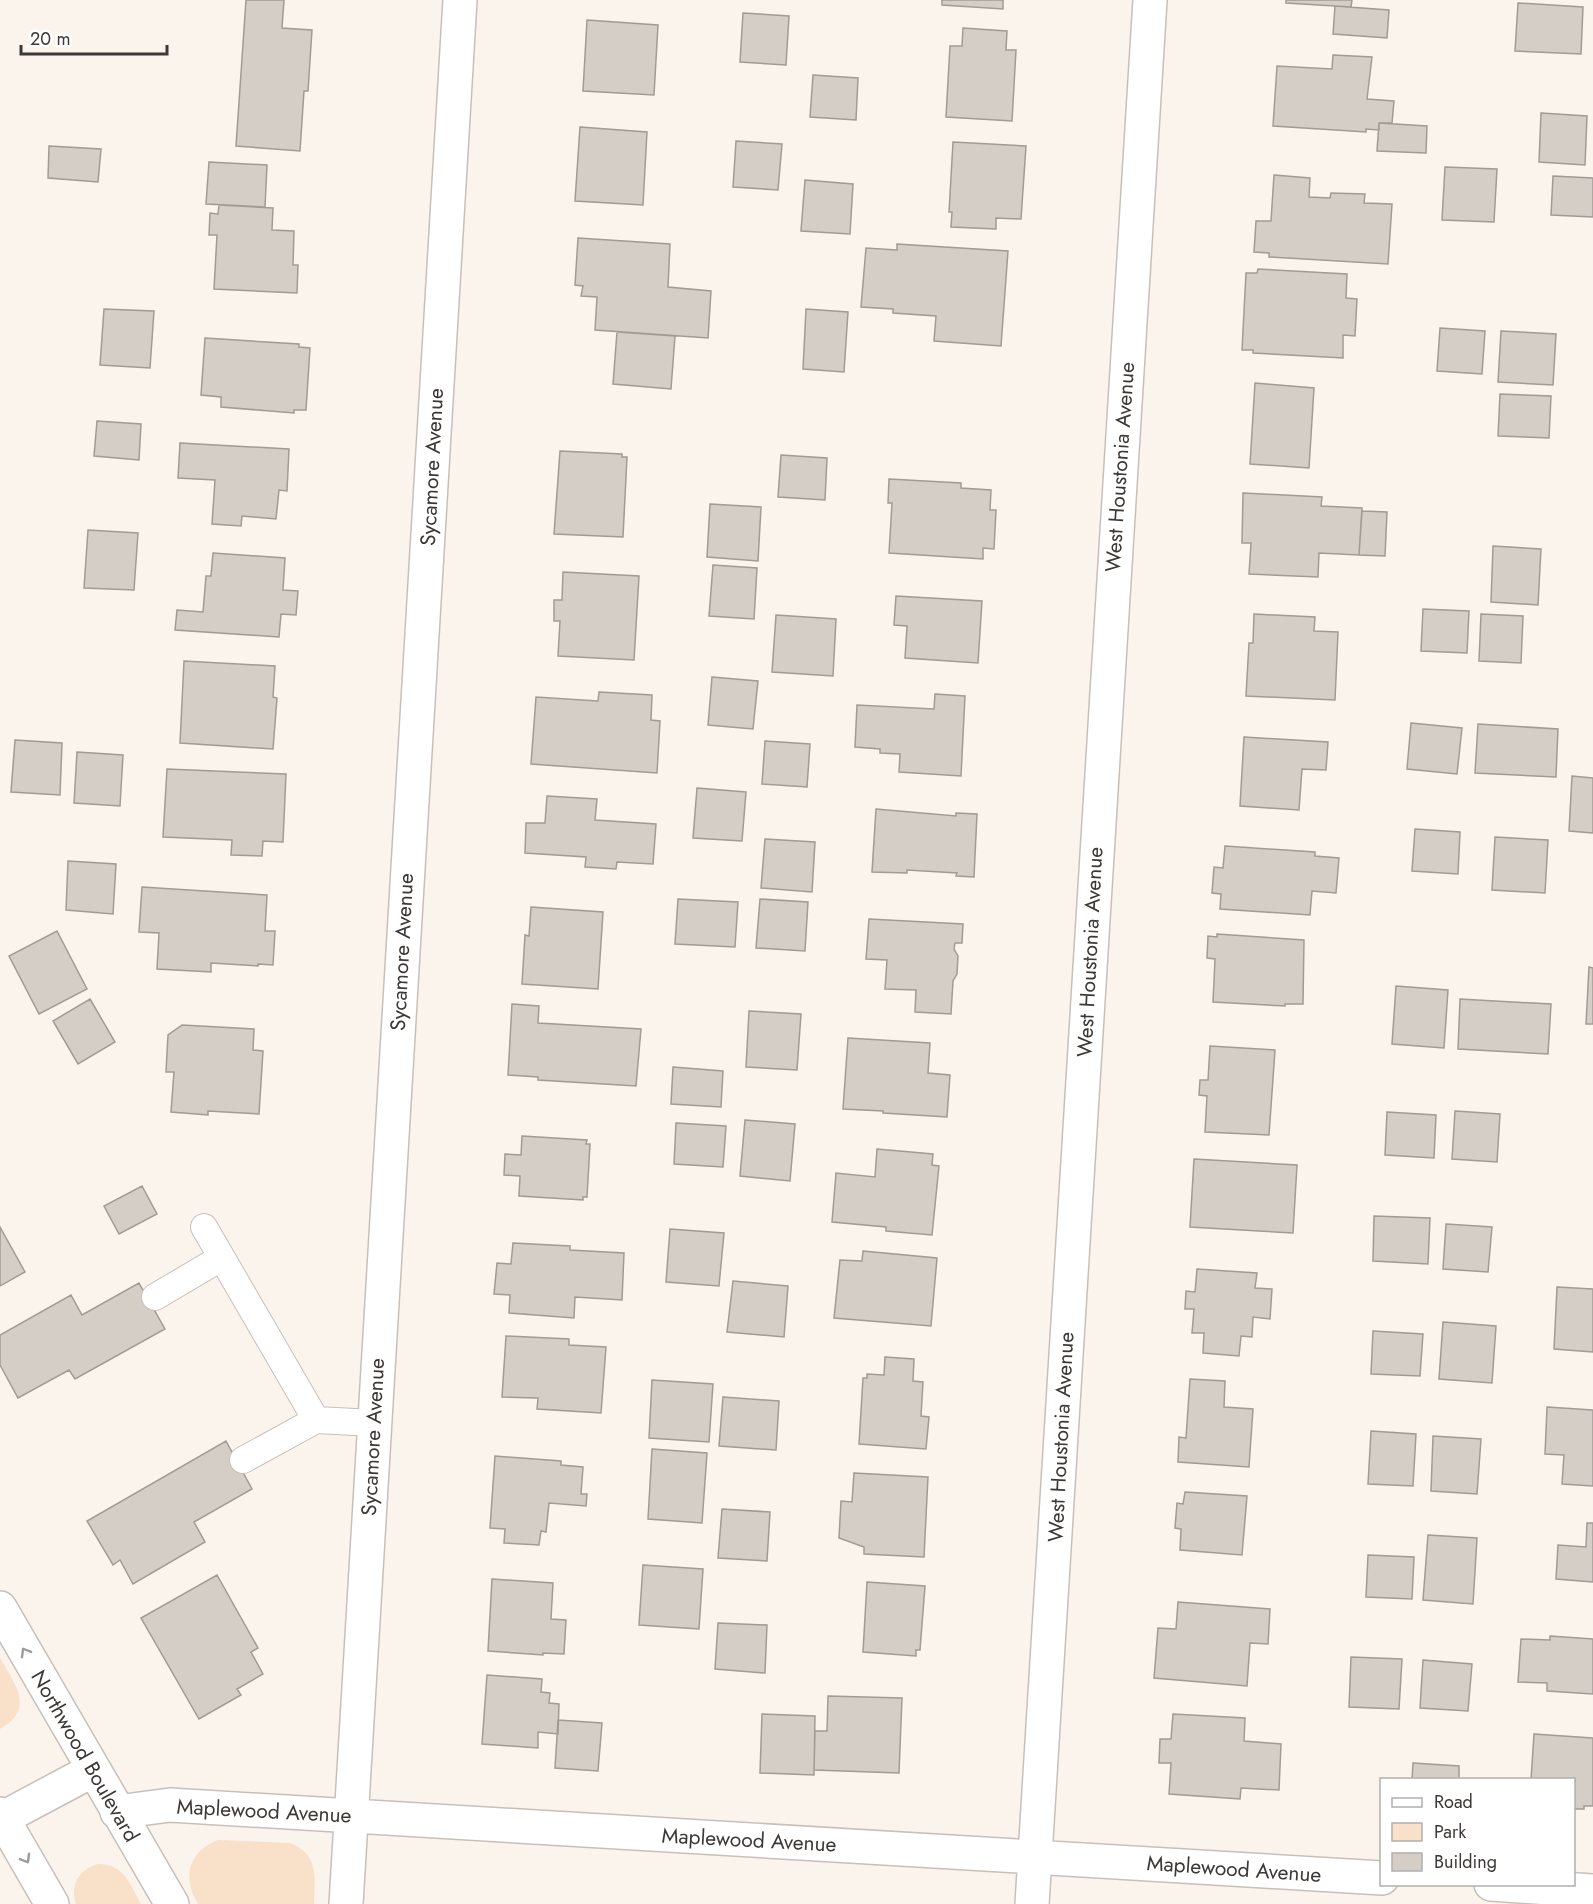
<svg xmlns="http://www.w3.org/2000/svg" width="1593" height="1904" font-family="Jost,sans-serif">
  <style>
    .green { fill: #f9e0c8 }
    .building { fill: #d4cec7; stroke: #a29b95; stroke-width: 1.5 }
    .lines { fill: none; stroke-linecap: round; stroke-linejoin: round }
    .lane-casing { stroke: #c7c0ba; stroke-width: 28 }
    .street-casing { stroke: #c7c0ba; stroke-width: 36 }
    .lane { stroke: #fff; stroke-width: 26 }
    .street { stroke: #fff; stroke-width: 33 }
    .oneway { stroke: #9d9c9a }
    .labels { text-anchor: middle; stroke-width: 4.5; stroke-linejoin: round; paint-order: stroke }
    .street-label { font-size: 21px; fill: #3b3836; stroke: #fff }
  </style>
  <rect width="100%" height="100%" fill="#fbf4ed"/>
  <path class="green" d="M0,1658C15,1684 36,1709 0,1729Z
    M218,1840L290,1843C319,1854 315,1878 314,1904H198C182,1877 188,1852 218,1840Z
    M98,1864C123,1863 131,1885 141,1904H76C69,1885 80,1869 98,1864Z"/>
  <path class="building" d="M246,0H284L282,28L312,30L308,91H304L300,151L236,146Z
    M942,0H1003V9L942,5Z
    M1286,0H1352L1351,7L1286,3Z
    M1518,3L1583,7L1581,54L1515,51Z
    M1335,6L1389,10L1387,38L1333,34Z
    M743,13L789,16L786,65L740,62Z
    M587,20L658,25L654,95L583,91Z
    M963,28L1007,31L1006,50H1016L1012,121L946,117L950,46H962Z
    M1333,55L1372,57L1367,99L1394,101L1392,123H1379V130L1366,129V132L1273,126L1277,66L1332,69Z
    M813,75L858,78L856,120L810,117Z
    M1541,113L1587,116L1585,165L1539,162Z
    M1379,123L1427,126L1426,153L1377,151Z
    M580,127L647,132L643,205L575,201Z
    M736,141L782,144L778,190L733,187Z
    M953,142L1026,146L1021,219L996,218V229L951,227L952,212H949Z
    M49,146L101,149L98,182L48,178Z
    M209,162L267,165L265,207L206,204Z
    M1445,167L1497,169L1494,222L1442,220Z
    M1274,175L1310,178L1309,197L1330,198L1331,193L1365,194L1364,203L1392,204L1388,264L1269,257V253L1254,252L1256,221H1271Z
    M1553,176L1593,178V217L1551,215Z
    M805,180L853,184L850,234L801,231Z
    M219,205L273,208L272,230L294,231L293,265H298L297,293L214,289L217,235H209L210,213L218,214Z
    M578,238L670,244L668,287L711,291L708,338L595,330L597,297L581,296L583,286L575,285Z
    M897,244L1008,251L1001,346L934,341L936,316L893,313V309L861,307L866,248L897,250Z
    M1258,269L1347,274L1346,298L1357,299L1355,336L1343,335V358L1253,353V350H1242L1246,273H1257Z
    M104,309L154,311L150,368L100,365Z
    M806,309L848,312L844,372L803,369Z
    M1440,328L1485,331L1482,374L1437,371Z
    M1501,331L1556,334L1553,385L1498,382Z
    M617,332L675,336L671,389L613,384Z
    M205,338L299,344V347L310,348L306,410H294V413L221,407V397L201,395Z
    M1255,383L1314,388L1309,468L1250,464Z
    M1500,394L1551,396L1549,438L1498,436Z
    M97,421L141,424L139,460L94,456Z
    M180,443L289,449L287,491L279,490L276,519L242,516L241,526L212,524L215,480L178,478Z
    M560,451L622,454V457H627L623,537L554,534Z
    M781,455L827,458L825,500L778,497Z
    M889,479L961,483V488L991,490L990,510H996L994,549L983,548V559L889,553L892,503H888Z
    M1243,493L1322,497L1321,506L1362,508L1359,555L1319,553L1318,577L1249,574L1251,543H1242Z
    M710,504L761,507L758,561L707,557Z
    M1362,511L1387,512L1385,556L1359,555Z
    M88,530L138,533L134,590L84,588Z
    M1493,546L1541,549L1538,605L1491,602Z
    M213,553L285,558L283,590L298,591L296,615L281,614L279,637L175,630L177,610L203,612L206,576H211Z
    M713,565L757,568L754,619L709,616Z
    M563,572L639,576L634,660L558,656L560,621H554V600H562Z
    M896,596L982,601L978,663L905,658L907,626L894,625Z
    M1423,609L1469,611L1467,653L1421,651Z
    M1254,614L1315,617L1314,631L1338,632L1335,700L1246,696L1249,643H1253Z
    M1481,614L1523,616L1521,663L1479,661Z
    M776,615L836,619L833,676L772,672Z
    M184,661L275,666L273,697L277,698L273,749L180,743Z
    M712,677L758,681L753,729L708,725Z
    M599,692L652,695L651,720L660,721L657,773L531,764L536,697L598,701Z
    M935,694L965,696L961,776L899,772L900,754L880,753V749L855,747L857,705L934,709Z
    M1411,723L1462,728L1457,774L1407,769Z
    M1478,724L1558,729L1556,777L1475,773Z
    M1244,737L1328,742L1326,770L1302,769L1299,810L1240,806Z
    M15,740L62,743L60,795L11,792Z
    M765,741L810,744L807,787L762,784Z
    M77,752L123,755L120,806L74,803Z
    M167,769L286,774L283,842L263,841L262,856L231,855L232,840L163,837Z
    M1572,776L1593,778V833L1569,831Z
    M697,788L746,792L742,841L693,838Z
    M547,796L597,799L595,820L656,824L653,864L617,862L616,869L585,867L586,857L525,853L526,823H545Z
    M876,809L956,816V813L977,814L974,877L956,876L957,873L907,870V873L872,872Z
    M1415,829L1460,832L1458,874L1412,871Z
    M1495,837L1548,840L1545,893L1492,890Z
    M765,839L815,842L812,892L761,888Z
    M1225,846L1315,852V856L1339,858L1336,893L1312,891L1310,915L1220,909L1221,894L1212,893L1214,867L1223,868Z
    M68,861L116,864L113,914L66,910Z
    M142,887L267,895L265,931H275L273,965L258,964V966L211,963V972L157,969L159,933L139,932Z
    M678,899L738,902L735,947L675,944Z
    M760,899L808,902L805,951L756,948Z
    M531,907L603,912L598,989L522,984L525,935L529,936Z
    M869,919L963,924L962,943H955L954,949L958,956L957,974L953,981L951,1014L915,1012L916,990L885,989L887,960L866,959Z
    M57,931L87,989L39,1014L9,956Z
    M1217,934L1304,940L1303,1004H1285V1006L1213,1002L1215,959L1207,958L1208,936L1217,937Z
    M1589,967L1593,968V1024H1586Z
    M1396,986L1448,990L1444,1048L1392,1044Z
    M90,999L115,1042L78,1064L53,1021Z
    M1460,999L1551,1004L1548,1054L1458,1049Z
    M512,1004L539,1006L538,1023L641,1029L636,1086L538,1080V1077L508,1075Z
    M749,1011L801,1014L797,1070L746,1067Z
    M182,1025L254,1029L253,1050L263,1051L259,1114L208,1111V1115L171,1112L174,1072H166L168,1035Z
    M848,1038L930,1043L928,1073L950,1075L947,1117L883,1113V1111L843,1109Z
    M1210,1046L1275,1050L1269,1135L1205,1132L1207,1096L1199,1095L1200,1080H1208Z
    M673,1067L723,1071L721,1107L671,1104Z
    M1455,1111L1500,1114L1497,1162L1452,1159Z
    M1387,1112L1436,1115L1434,1158L1385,1155Z
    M745,1120L795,1124L790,1181L740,1176Z
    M676,1123L726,1126L723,1167L674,1164Z
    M522,1136L587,1140L586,1144H590L587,1197H583V1200L519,1196L520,1176L504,1175L505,1154L521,1155Z
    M877,1149L933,1154L932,1165L939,1166L932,1235L886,1231V1227L832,1222L836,1173L875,1177Z
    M1194,1159L1297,1165L1293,1233L1190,1227Z
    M142,1186L157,1214L119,1234L104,1206Z
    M1374,1216L1430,1218L1428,1264L1373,1261Z
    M1446,1224L1492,1227L1488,1272L1443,1269Z
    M0,1227L25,1272L0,1286Z
    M670,1229L724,1233L719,1286L666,1282Z
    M513,1243L570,1246V1250L624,1253L622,1300L575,1297L574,1318L509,1313L510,1295L494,1294L497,1263L511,1264Z
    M863,1251L937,1258L931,1326L834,1318L840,1260L862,1261Z
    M1197,1269L1257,1273L1255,1288L1272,1289L1270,1319L1253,1317L1252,1337L1241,1336L1239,1356L1203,1353L1204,1333H1192L1194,1309H1185L1186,1291L1195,1292Z
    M733,1281L788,1286L784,1337L727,1332Z
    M139,1283L165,1329L75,1379L69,1370L18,1398L0,1365V1335L71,1295L82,1315Z
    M1557,1287L1593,1289V1352L1554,1349Z
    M1443,1322L1496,1326L1492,1383L1439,1379Z
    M1373,1331L1423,1334L1420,1376L1371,1374Z
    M506,1336L569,1339V1345L606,1347L601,1413L537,1409L538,1398L502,1397Z
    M885,1357L914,1359L913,1381L923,1382L921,1416L929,1417L926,1449L859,1444L863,1378H867V1374L884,1375Z
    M1190,1379L1225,1381L1224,1407L1253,1409L1249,1467L1178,1462L1179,1437L1186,1438Z
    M652,1380L713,1384L709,1442L649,1438Z
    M723,1397L779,1401L776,1450L719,1446Z
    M1547,1407L1593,1410V1486L1562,1484L1564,1455L1545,1454Z
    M1371,1431L1416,1434L1413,1486L1368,1484Z
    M1433,1436L1481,1439L1477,1494L1431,1491Z
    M226,1441L252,1489L194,1522L205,1542L133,1584L120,1560L113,1565L87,1521Z
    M652,1449L707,1453L702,1523L648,1519Z
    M495,1456L561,1461V1465L583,1467L581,1494H587L586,1506L549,1503L546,1532L541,1531L539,1545L504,1543L505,1529L490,1528Z
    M854,1473L928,1477L924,1557L864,1554V1547L839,1538L841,1501L852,1502Z
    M1185,1492L1247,1496L1242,1555L1180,1550L1181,1529L1175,1528L1177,1503L1183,1504Z
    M722,1509L770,1512L767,1561L718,1558Z
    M1587,1523H1593V1582L1556,1579L1558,1545L1586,1547Z
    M1428,1535L1477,1538L1473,1604L1423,1600Z
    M1368,1555L1414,1557L1412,1599L1366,1597Z
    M643,1565L703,1569L699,1629L639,1625Z
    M217,1575L258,1648L251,1652L263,1674L237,1689L241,1695L199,1719L141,1618Z
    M492,1579L553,1583L551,1619L566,1620L564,1654L543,1653V1655L488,1651Z
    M867,1582L925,1586L920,1650H916V1656L863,1652Z
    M1178,1602L1270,1609L1268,1644L1250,1643L1247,1686L1154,1678L1158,1628L1176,1629Z
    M718,1623L767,1625L765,1673L715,1669Z
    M1550,1636L1593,1639V1694L1547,1691V1683L1518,1682L1521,1639L1550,1640Z
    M1351,1657L1402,1659L1399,1709L1349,1707Z
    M1423,1660L1472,1664L1468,1711L1420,1708Z
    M487,1675L542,1679L541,1692L550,1693L549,1703L559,1704L558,1734L538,1732V1748L482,1744Z
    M828,1696L902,1698L899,1773L814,1770L815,1731H827Z
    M762,1714L815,1716L814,1775L760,1773Z
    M1173,1714L1245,1718L1244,1741L1281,1744L1279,1790L1241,1788L1240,1799L1169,1794L1171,1763H1159L1160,1739H1171Z
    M558,1720L602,1723L598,1771L555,1768Z
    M1534,1734L1593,1738V1806H1584V1809H1574V1780H1531Z
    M1413,1763L1459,1766V1780H1412Z"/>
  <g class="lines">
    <g class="lane-casing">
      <path id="lane" d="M204,1227L316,1420L374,1423
        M155,1297L221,1258
        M243,1460L316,1420"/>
    </g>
    <g class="street-casing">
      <path id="street" d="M0,1608L172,1904
        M117,1812L170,1805L1382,1878
        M0,1814L52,1904
        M3,1818L93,1770
        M1491,1884L1593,1891
        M346,1904L460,0
        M1032,1904L1150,0"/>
    </g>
    <use href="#lane" class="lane"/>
    <use href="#street" class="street"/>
  </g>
  <defs><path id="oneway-chevron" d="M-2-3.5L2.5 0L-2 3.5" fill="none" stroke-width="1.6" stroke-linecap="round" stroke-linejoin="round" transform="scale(1.5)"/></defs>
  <g class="oneway">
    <use href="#oneway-chevron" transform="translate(25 1652) rotate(-120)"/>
    <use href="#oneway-chevron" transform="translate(26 1859) rotate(60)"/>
  </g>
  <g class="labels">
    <g class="street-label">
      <text transform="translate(432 467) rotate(-87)" y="7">Sycamore Avenue</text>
      <text transform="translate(1120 467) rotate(-86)" y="7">West Houstonia Avenue</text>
      <text transform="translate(402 952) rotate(-87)" y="7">Sycamore Avenue</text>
      <text transform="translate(1090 952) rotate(-87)" y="7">West Houstonia Avenue</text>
      <text transform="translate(373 1437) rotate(-87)" y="7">Sycamore Avenue</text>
      <text transform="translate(1061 1437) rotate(-87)" y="7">West Houstonia Avenue</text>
      <text transform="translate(85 1756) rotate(60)" y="7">Northwood Boulevard</text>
      <text transform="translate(264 1811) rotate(3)" y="7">Maplewood Avenue</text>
      <text transform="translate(749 1840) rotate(3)" y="7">Maplewood Avenue</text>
      <text transform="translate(1234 1869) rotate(4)" y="7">Maplewood Avenue</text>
    </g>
  </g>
  <rect x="1380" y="1778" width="195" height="108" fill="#ffffff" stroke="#b1afaf" stroke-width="1.5"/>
  <rect x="1392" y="1798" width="30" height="9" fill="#ffffff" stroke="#b1afaf" stroke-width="1.5"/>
  <text x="1434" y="1808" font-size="18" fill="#3b3836">Road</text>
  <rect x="1392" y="1823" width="30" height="18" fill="#f9e0c8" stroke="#b1afaf" stroke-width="1.5"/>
  <text x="1434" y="1838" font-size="18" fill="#3b3836">Park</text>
  <rect x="1392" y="1853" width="30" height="18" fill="#d4cec7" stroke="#b1afaf" stroke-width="1.5"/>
  <text x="1434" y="1868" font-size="18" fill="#3b3836">Building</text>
  <path d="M21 45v9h146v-9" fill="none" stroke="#3b3836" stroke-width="3"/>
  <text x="30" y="45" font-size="18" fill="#3b3836" stroke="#ffffff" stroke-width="4.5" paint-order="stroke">20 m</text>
</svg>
